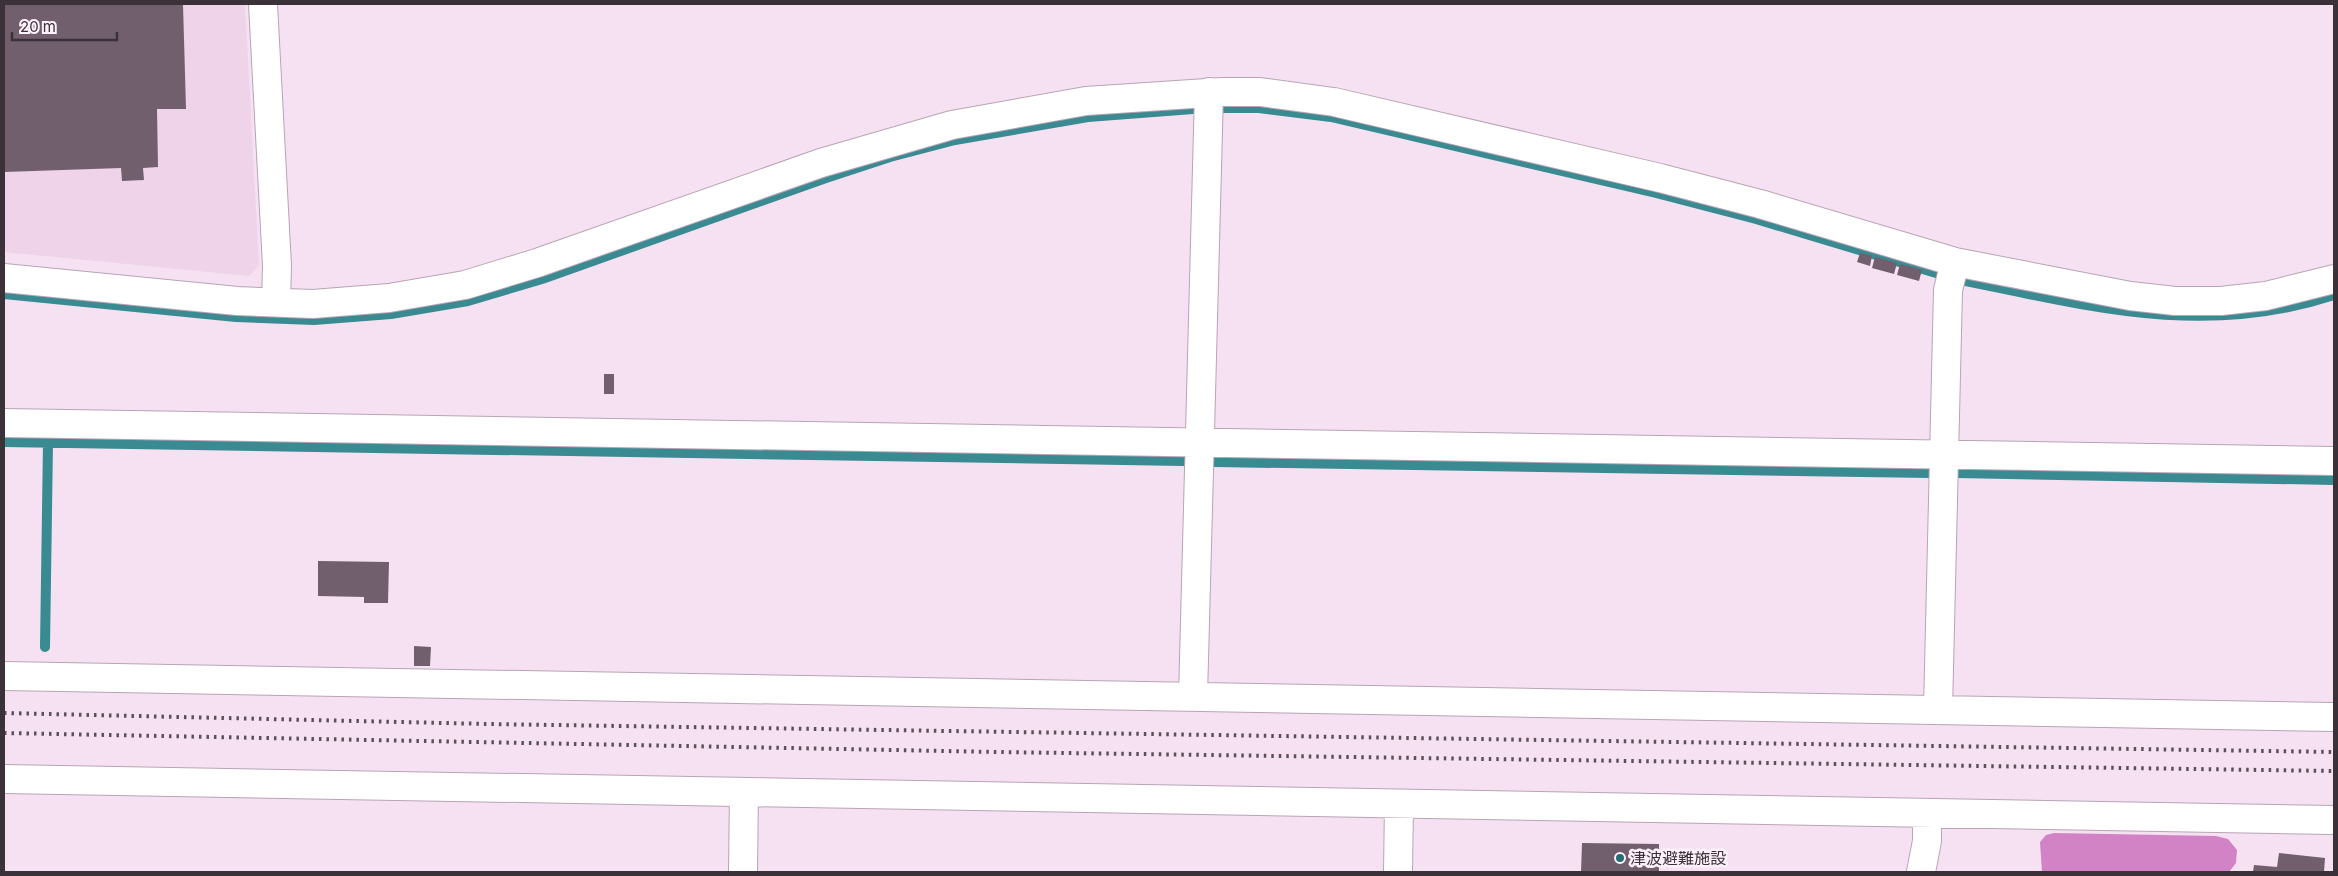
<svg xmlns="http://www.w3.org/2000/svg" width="2338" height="876" font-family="Inter,'Noto Sans JP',sans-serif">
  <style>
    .built { fill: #efd3e9 }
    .forest { fill: #d283c5 }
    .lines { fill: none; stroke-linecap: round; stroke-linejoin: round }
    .stream { stroke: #398a91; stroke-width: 10 }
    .building { fill: #725f6e }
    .minor-casing { stroke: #b9a4b4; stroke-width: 30 }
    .minor { stroke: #fff; stroke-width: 28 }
    .rail { stroke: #5a5058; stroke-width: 4; stroke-dasharray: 2.5 5; stroke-linecap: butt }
    .poi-dot { fill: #236e73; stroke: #fef1fb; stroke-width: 2 }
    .labels { text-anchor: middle; stroke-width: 5; stroke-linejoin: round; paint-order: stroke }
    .poi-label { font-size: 16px; fill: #3a3238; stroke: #fef1fb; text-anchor: start }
  </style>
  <rect width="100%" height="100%" fill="#f6e1f2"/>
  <path class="built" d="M4,4H245L259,266L249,276L4,252Z"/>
  <path class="forest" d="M2054,833L2216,836L2228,839L2237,850L2236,863L2229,872H2042L2040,842L2046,835Z"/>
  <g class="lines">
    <path class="stream" d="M1224,108H1259L1331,117L1656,193L1756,219L1936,273
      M1966,281C2093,307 2206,337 2334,295
      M4,294L236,317L314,320L391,314L468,301L542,279L826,178L890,157L955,140L1088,117L1193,109
      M4,442L1184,461
      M1215,462L1930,473
      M1956,473L2334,480
      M45,647L48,443"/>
  </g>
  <path class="building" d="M4,4H183L186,109H157L158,167L143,168L144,180L122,181L121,168L4,172Z
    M1860,253L1872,256L1870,266L1857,262Z
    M1875,257L1897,263L1894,274L1872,268Z
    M1900,264L1922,270L1919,281L1897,275Z
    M604,374H614V394H604Z
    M318,561L389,562L388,603H364V597L318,596Z
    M414,646L431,647L430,666H414Z
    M1582,843L1659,844V872H1581Z
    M2279,853L2325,858L2324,872H2253L2254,865L2277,867Z"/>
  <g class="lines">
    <g class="minor-casing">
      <path id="minor" d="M263,4L277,266L276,302
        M4,278L237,301L313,304L389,298L465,285L537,263L821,163L952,125L1086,101L1222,92H1260L1334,102L1660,178L1760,204L1955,262L2130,296L2175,301H2221L2266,296L2334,279
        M4,423L2334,461
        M4,676L2334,717
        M1193,697L1209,92
        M1938,710L1948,290L1955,262
        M4,779L2334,820
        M743,872L744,792
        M1398,872L1399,804
        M1921,872L1927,841V813"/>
    </g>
    <use href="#minor" class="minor"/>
    <path class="rail" d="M4,713L488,724L2334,752
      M4,733L997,752L2334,771"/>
  </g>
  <circle class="poi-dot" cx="1620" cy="858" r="5"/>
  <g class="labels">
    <g class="poi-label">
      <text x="1630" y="864">津波避難施設</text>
    </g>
  </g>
  <rect width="2338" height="876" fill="none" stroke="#3a3238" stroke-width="10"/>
  <path d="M12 32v8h105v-8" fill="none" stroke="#3a3238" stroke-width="2.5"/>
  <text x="20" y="32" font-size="15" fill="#3a3238" stroke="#fef1fb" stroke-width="4" paint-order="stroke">20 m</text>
</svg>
